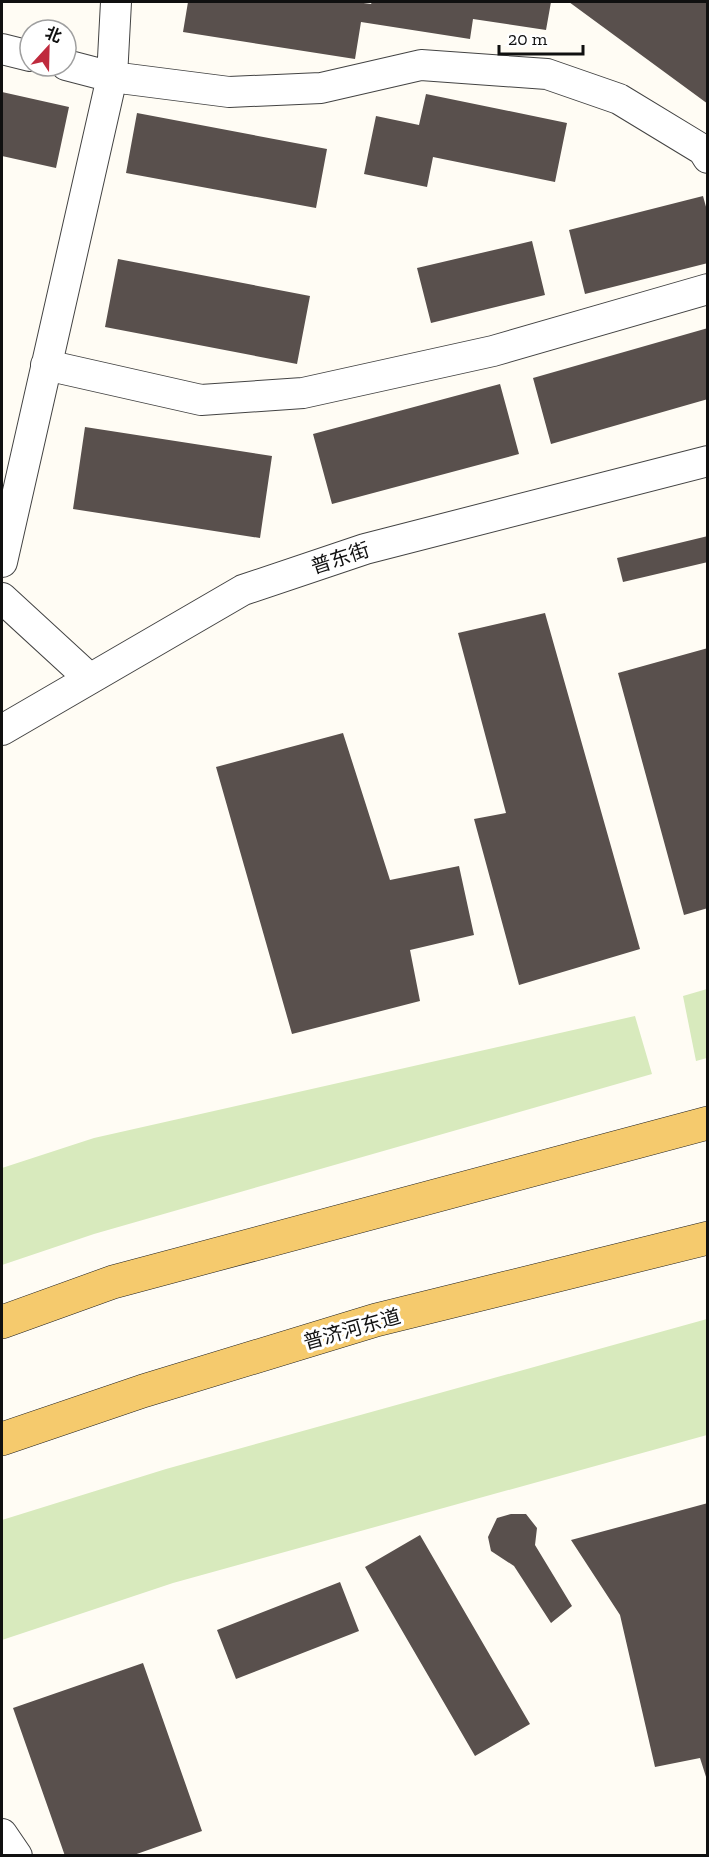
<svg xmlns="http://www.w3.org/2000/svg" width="709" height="1857" font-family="'Zilla Slab','Noto Sans SC',serif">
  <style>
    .green { fill: #d8eabd }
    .building { fill: #59504d }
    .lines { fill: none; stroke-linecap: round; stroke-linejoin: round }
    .minor-casing { stroke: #434343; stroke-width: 32 }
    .major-casing { stroke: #212121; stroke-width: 34 }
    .minor { stroke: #fff; stroke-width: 30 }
    .major { stroke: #f5ca6d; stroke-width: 33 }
    .labels { text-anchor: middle; stroke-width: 6; stroke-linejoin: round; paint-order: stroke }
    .street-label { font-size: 20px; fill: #101010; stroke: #fff }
  </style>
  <rect width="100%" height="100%" fill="#fffcf4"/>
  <path class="green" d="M707,989V1058L696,1061L683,996Z
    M635,1016L652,1074L94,1234L2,1265V1168L94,1138Z
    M707,1319V1435L173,1583L2,1640V1520L166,1469Z"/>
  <path class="building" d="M188,2H356L371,4L372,2H551L546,30L473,19L470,39L361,22L355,59L183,32Z
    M569,2H708V104Z
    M2,92L69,107L56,168L2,156Z
    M426,94L567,123L555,182L433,157L427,187L364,174L376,116L419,125Z
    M137,113L327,149L316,208L126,173Z
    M703,196L708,214V263L585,294L569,230Z
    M532,241L545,295L431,323L417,268Z
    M118,259L310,296L297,364L105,327Z
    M708,328V399L551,444L533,378Z
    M500,384L519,454L332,504L313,434Z
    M85,427L272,456L260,538L73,509Z
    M708,536V562L623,582L617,558Z
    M545,613L640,949L519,985L474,819L506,813L458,633Z
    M708,648V908L684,915L618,673Z
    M343,733L390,880L459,866L474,935L410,950L420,1001L292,1034L216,767Z
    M708,1503V1780H707L700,1758L655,1767L620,1615L571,1540Z
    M511,1514H526L537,1528L535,1545L572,1606L551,1623L514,1566L491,1551L488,1537L497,1518Z
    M420,1535L530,1724L475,1756L365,1567Z
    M340,1582L359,1631L236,1679L217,1630Z
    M143,1663L202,1831L131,1856H65L13,1708Z"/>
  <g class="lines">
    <g class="minor-casing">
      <path id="minor" d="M2,49L30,56
        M66,65L112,77L229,92L321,88L421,65L547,74L619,99L703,150L708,158
        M46,365L201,400L303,393L493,351L708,289
        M2,562L112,77L116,2
        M2,598L89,678
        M2,730L243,590L365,549L708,461
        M2,1834L17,1856"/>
    </g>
    <g class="major-casing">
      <path id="major" d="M2,1322L113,1282L708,1123
        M2,1439L143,1391L376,1320L708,1238"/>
    </g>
    <use href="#minor" class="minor"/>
    <use href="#major" class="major"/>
  </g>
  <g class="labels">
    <g class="street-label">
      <text transform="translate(340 558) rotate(-18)" y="7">普东街</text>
      <text transform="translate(352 1329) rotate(-16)" y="7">普济河东道</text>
    </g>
  </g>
  <rect width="709" height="1857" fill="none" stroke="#101010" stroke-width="6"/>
  <g transform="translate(48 48) rotate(22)"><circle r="28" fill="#ffffff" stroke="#9f9f9f" stroke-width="1.5"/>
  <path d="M0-4.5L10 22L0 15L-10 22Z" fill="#bf2a3d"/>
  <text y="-9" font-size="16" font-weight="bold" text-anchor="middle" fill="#101010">北</text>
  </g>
  <path d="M499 45v9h84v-9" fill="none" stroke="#101010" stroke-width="3"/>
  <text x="508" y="45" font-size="18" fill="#101010" stroke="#ffffff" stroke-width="4.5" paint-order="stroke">20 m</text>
</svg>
